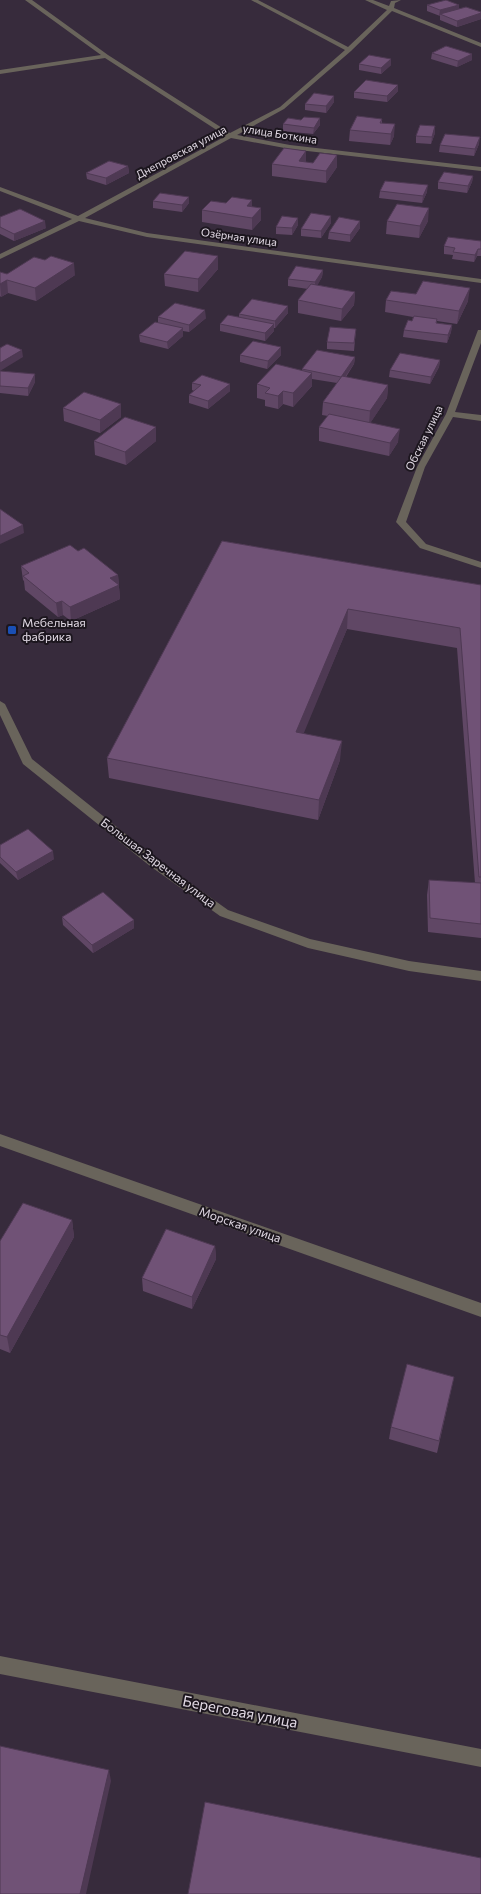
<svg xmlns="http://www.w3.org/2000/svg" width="481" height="1894" font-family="Commissioner,sans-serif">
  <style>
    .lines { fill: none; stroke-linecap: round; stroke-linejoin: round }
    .minor { fill: #69645b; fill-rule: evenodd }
    .wall { fill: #604765 }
    .shaded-wall { fill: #4e3953 }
    .building { fill: #705276; stroke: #4e3953 }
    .transit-dot { fill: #1a4fb4; stroke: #1c161e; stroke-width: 2 }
    .labels { text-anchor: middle; stroke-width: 4; stroke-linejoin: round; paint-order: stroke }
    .far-street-label { font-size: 11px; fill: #e1d9e4; stroke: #1c161e }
    .poi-label { font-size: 12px; fill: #e1d9e4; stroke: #1c161e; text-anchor: start }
    .street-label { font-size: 12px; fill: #e1d9e4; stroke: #1c161e }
    .near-street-label { font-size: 15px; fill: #e1d9e4; stroke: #1c161e }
  </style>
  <rect width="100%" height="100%" fill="#372b3c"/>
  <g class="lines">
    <path class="minor" d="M25,0H32L108,55L230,133L280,107L345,50L251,0H258L348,47L387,10L365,0H373L389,6L391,1L401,0L395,3L394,8L481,43V47L392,11L351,51L284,109L237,135L290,145L481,167V171L290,149L231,138L85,218L147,233L481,279V283L147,237L79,221L0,259V254L72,219L0,191V187L78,216L226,136L105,58L0,74V70L101,55Z
      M478,330H481V343L455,412L481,415V421L453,417L425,467L406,522L426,544L481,562V568L420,548L396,522L417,467L446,414Z
      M0,701L5,704L32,759L158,860L228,910L310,939L409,961L481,971V981L409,971L308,948L220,916L150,866L23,764L0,715Z
      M0,1134L481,1303V1317L0,1146Z
      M0,1656L481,1749V1767L0,1674Z"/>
  </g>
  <path class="wall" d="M427,5H459V9L481,12V19L457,27L440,20V16L427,11Z
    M432,53L472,54V60L457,67L431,59Z
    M359,64L391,65L381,74L359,70Z
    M398,85V91L387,102L354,98V92Z
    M334,96V102L326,113L305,110V104Z
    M382,119V123L394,136L390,145L349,141L350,130Z
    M301,120L320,125L313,134L283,131V124Z
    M435,133L431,144L416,143V136Z
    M479,144L474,156L439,152L440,145Z
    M337,155V167L326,183L272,176V164L306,162L313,163Z
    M128,166L129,173L106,185L87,179L86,173Z
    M473,176L472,182L467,193L438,189V182Z
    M380,191L427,192L422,203L379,198Z
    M153,201L189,203L182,212L153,208Z
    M252,207L261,208V220L252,230L202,222V210Z
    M0,217L46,228L14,241L0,234Z
    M298,218V225L292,235L276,234V227Z
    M360,221V228L350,242L328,239L329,232Z
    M387,221H428L419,238L386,234Z
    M331,223L321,238L301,236V229Z
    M481,241V256H477L474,262L452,259L453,255L444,254V246Z
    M218,256V269L198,292L165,286L164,274Z
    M323,270L322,277L317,285L355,292L354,305L341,321L298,313V300L308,289L288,286V279Z
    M0,272L7,274L75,275L36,301L8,293L1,297L0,296Z
    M416,294L468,301L457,324L437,321V323L452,325L451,332L447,343L403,337L404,330L412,321L413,317L385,312L386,300Z
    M288,306V313L275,328H274V331L265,341L220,331V324L239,317V314Z
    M158,317L206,318L189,332L183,331V336L168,349L140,342L139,335L158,322Z
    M356,329L354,351L327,349V342Z
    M281,347V355L267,369L240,362V355Z
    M355,357L354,364L346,377L388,385L387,398L370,423L398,442L389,456L319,441V427L328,416L322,415L323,402L337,383L312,379V386L293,407L283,404L278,409L265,406V400L257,398V384L302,371V369Z
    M440,360L439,367L430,384L389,377L390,370Z
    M0,371L35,382L28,396L0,393Z
    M192,383L230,391L208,409L189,403V395L194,391L192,390Z
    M121,404V417L100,433L64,421L63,408Z
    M94,441H156L126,465L95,455Z
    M222,541L481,585V938L428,932L427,895L429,880L475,883L457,648L347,629L303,733L340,760L318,820L109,778L107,758Z
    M78,551L118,575L120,599L71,621L63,615L58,617L25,590L24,581L23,580L21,566Z
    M0,845L54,859L18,880L0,863Z
    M62,917L134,928L93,953L63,925Z
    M72,1220L74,1237L10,1353L0,1349V1241Z
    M215,1246L216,1259L192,1309L143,1291L142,1278Z
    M454,1377L437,1453L389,1439L391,1427Z"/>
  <path class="shaded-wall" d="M459,5V11L440,14V16H439L440,10Z
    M481,13V19L457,27V21Z
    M472,54V60L457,67L458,61Z
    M391,59V65L381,74V68Z
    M398,85V91L387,102V96Z
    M334,96V102L326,113V106Z
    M320,118V125L313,134L314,128Z
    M395,124L394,136L390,145L391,134Z
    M435,126V133L431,144L432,137Z
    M480,137L479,144L474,156L475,149Z
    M306,151V163L299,161Z
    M337,155V167L326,183V171Z
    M128,166L129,173L106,185V178Z
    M473,176L472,182L467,193L468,186Z
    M428,185L427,192L422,203L423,196Z
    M189,197V203L182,212V205Z
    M252,200V212L247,218V206Z
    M261,208V220L252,230V218Z
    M429,208L428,221L419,238L420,226Z
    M331,216V223L321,238V231Z
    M298,218V225L292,235V228Z
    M45,221L46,228L14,241V234Z
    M360,221V228L350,242V235Z
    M478,249L477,256L474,262L475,255Z
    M218,256V269L198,292V279Z
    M74,263L75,275L36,301L35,288Z
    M323,270L322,277L315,290V282Z
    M7,280L8,293L1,297L0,284Z
    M470,288L468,301L457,324L459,311Z
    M355,292L354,305L341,321L342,309Z
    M288,306V313L275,328V321Z
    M205,310L206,318L189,332V325Z
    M274,324V331L265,341V333Z
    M452,325L451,332L447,343L448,335Z
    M183,328V336L168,349L167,342Z
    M281,347V355L267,369L268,361Z
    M22,350L23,357L0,371V363Z
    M355,357L354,364L340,384L341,377Z
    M440,360L439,367L430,384L431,377Z
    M312,373V386L293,407V393Z
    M35,374V382L28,396V388Z
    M230,384V391L208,409V401Z
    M388,385L387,398L369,425L370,411Z
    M283,391V404L278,409V396Z
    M121,404V417L100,433V420Z
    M156,427V441L126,465L125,452Z
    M400,429L398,442L389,456L390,443Z
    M23,525L24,533L0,544V536Z
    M118,575L120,599L71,621L70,607L110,578Z
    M62,601L63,615L58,617L56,603Z
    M348,609L347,629L296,752V732Z
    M342,741L340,760L318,820L319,800Z
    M53,851L54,859L18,880L16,872Z
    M134,920V928L93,953L92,945Z
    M72,1220L74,1237L10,1353L7,1337Z
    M215,1246L216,1259L192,1309V1297Z
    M109,1770L111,1781L86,1894H80Z"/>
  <path class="building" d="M446,0L459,5L440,10L427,5Z
    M466,7L481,12V13L457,21L440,14Z
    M446,46L472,54L458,61L432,53Z
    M369,55L391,59L381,68L359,64Z
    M366,80L398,85L387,96L354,92Z
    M314,93L334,96L326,106L305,104Z
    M357,116L382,119L380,123L395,124L391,134L350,130Z
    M304,117L320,118L314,128L283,124L288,118L301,120Z
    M420,125L435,126L432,137L416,136Z
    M445,134L480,137L475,149L440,145Z
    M284,148L306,151L299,161L313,163L320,153L337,155L326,171L272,164Z
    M109,161L128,166L106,178L86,173Z
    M444,172L473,176L468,186L438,182Z
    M385,181L428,185L423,196L380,191Z
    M160,193L189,197L182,205L153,201Z
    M232,197L252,200L247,206L261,208L252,218L202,210L211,201L226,203Z
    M397,204L429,208L420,226L387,221Z
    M20,209L45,221L14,234L0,227V217Z
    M311,213L331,216L321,231L301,229Z
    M282,216L298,218L292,228L276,227Z
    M339,217L360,221L350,235L329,232Z
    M448,237L481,241V249H478L475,255L453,252L455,248L444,246Z
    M185,251L218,256L198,279L164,274Z
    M51,256L74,263L35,288L7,280L0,284V272L7,274L34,257L45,260Z
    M296,266L323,270L315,282L288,279Z
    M423,281L470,288L459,311L386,300L391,291L416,294Z
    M311,284L355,292L342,309L298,300Z
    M252,299L288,306L275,321L239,314Z
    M175,303L205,310L189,325L158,317Z
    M228,315L274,324L265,333L220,324Z
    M414,316L437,319L436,323L452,325L448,335L404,330L408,320L412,321Z
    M155,322L183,328L167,342L139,335Z
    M330,327L356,329L354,343L327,342Z
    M253,341L281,347L268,361L240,355Z
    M7,344L22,350L0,363V348Z
    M317,350L355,357L341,377L302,369Z
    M400,353L440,360L431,377L390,370Z
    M276,364L312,373L293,393L283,391L278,396L265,393L270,388L257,384Z
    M0,371L35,374L28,388L0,386Z
    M202,375L230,384L208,401L189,395L201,385L192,383Z
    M342,376L388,385L370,411L323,402Z
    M84,392L121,404L100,420L63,408Z
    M329,414L400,429L390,443L319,427Z
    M125,417L156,427L125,452L94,441Z
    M0,509L23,525L0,536Z
    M222,541L481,585V877H479L460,628L348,609L296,732L342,741L319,800L107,758Z
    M70,545L78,551L84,548L118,575L110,578L119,585L70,607L62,601L56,603L23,576L29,573L21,566Z
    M28,829L53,851L16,872L0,857V845Z
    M429,880L481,883V924L430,918Z
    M103,892L134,920L92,945L62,917Z
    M23,1203L72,1220L7,1337L0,1335V1241Z
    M166,1229L215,1246L192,1297L142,1278Z
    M407,1364L454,1377L439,1441L391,1427Z
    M0,1746L109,1770L80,1894H0Z
    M205,1802L481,1858V1894H188Z"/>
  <rect class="transit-dot" x="7" y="625" width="10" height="10" rx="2.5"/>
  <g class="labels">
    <g class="far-street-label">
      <text transform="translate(280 134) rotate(9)" y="4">улица Боткина</text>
      <text transform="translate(181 152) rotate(-28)" y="4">Днепровская улица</text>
      <text transform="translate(239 237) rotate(8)" y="4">Озёрная улица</text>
      <text transform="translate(424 438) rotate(-64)" y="4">Обская улица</text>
    </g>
    <g class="poi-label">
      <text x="22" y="627">Мебельная<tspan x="22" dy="14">фабрика</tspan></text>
    </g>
    <g class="street-label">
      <text transform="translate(158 863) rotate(37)" y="4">Большая Заречная улица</text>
      <text transform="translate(240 1225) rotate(19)" y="4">Морская улица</text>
    </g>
    <g class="near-street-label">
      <text transform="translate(240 1712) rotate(11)" y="5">Береговая улица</text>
    </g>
  </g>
</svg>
